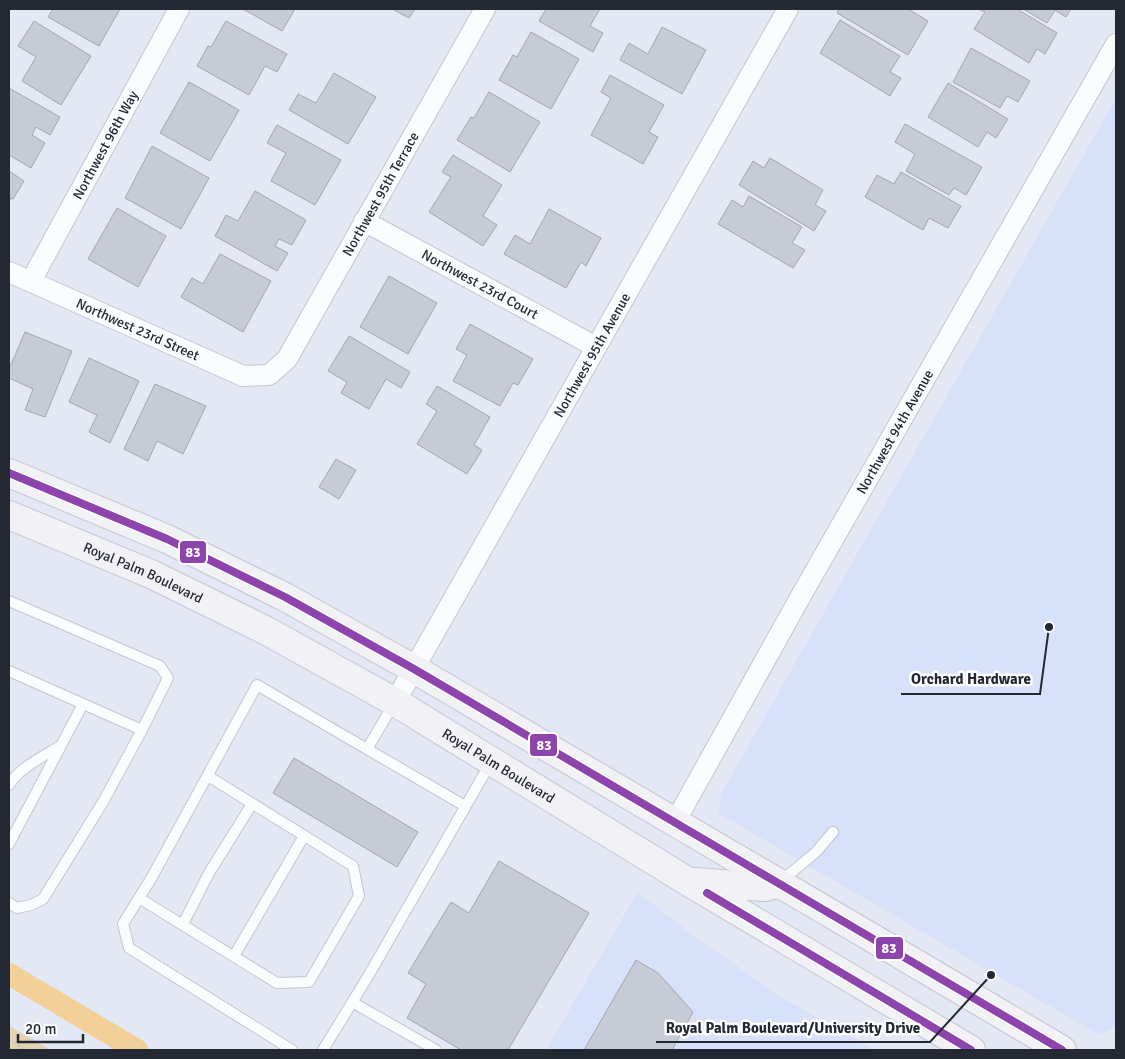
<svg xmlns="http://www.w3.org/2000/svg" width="1125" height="1059" font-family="Signika,sans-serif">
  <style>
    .built { fill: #d7e1fa }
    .green { fill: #e5d2b5 }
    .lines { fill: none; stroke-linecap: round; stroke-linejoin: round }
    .canal { stroke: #f1d099; stroke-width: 22 }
    .building { fill: #c7cbd6; stroke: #a2a6b0 }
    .lane-casing { stroke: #c1c6d0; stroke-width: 12 }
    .street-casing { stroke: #c1c6d0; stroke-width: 22 }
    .secondary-casing { stroke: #c1c6d0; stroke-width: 30 }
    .path { stroke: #c6c8cd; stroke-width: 3; stroke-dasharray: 2.5 2.5; stroke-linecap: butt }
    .lane { stroke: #fbfcfd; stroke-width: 10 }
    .street { stroke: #fbfcfd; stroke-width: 20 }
    .secondary { stroke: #f1f1f6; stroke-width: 28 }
    .bus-1-casing { stroke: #fff; stroke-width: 11 }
    .bus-1 { stroke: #8e44ad; stroke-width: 8 }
    .labels { text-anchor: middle; stroke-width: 5; stroke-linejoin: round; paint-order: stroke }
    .street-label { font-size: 14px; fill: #242833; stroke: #fff }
    .leader { fill: none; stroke: #242833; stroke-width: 2 }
    .callout-dot { fill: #242833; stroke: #fff; stroke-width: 2 }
    .callout-label { font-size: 15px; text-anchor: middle; font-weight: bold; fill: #242833; stroke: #fff; stroke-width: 5; stroke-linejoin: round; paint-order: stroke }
    .line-badge { stroke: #fff; stroke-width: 2 }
    .badge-label { font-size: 14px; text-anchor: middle; font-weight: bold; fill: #fff }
  </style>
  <rect width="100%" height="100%" fill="#e3e8f4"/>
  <path class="built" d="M1116,98V1024L1115,1027L1099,1035L718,813L722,792Z
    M638,892L698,939L781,997L874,1050H546Z"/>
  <path class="green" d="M9,1026L51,1050H9Z"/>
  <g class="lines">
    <path class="canal" d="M9,974L137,1050"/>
  </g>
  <path class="building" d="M53,9H120L99,46L48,17Z
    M243,9H295L282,31Z
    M392,9H415L409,18Z
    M546,9H600L590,26L603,33L593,52L539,21Z
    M839,9H908L928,21L908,55L837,13Z
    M978,9H1017L1057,33L1045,54L1037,49L1029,63L974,29L985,12Z
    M1023,9H1071L1066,17L1055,10L1047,23Z
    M840,20L900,56L890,72L901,78L890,96L820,53Z
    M34,21L91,56L61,105L22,81L36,57L18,46Z
    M226,21L287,54L277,72L265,66L249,95L197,66L208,46L211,47Z
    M662,27L706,50L682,94L620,60L629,43L648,54Z
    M531,32L579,59L551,109L499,80L513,55L517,57Z
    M971,48L1030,81L1018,102L1007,96L1000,108L953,82Z
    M334,73L376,97L348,144L289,110L298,94L316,103Z
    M610,75L664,105L649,132L658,137L643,164L591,135L611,98L601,92Z
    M189,82L239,110L210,161L160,133Z
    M948,83L1008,119L996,138L987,132L978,147L928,117Z
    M9,88L60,117L50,135L36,127L32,135L45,143L31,168L9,155Z
    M489,92L540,122L510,172L457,140L471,117L474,118Z
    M905,124L982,167L966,195L954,188L949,195L906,171L915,154L895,142Z
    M277,125L341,160L315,205L271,181L286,153L267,143Z
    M152,146L209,178L181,229L125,198Z
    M453,155L502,185L483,216L497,225L483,246L429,212L451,177L442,172Z
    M770,158L823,190L815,205L826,211L814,231L739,185L753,161L764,168Z
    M9,171L24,181L13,199L11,198L9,201Z
    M901,172L961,206L948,228L929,218L923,230L865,197L877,175L894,184Z
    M255,191L306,220L292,245L279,239L275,246L288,253L277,271L215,236L226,215L238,221Z
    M749,196L802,227L792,243L805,250L793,268L718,224L732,200L743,207Z
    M117,208L166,236L138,287L88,259Z
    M549,209L601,238L586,266L581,262L566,288L504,254L515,235L530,244Z
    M220,254L271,281L243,332L181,297L192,278L203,284Z
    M389,276L437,303L408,354L360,327Z
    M470,324L533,359L518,385L513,383L500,406L453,381L467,355L456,349Z
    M25,332L72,351L45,417L25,410L33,389L9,378V369Z
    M349,336L410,372L401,388L386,379L369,409L341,393L347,382L328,371Z
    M89,358L139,381L110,443L89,432L97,415L69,402Z
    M155,384L206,406L183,454L157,441L148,461L124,449Z
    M437,386L490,417L474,445L482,450L467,474L417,444L437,411L426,404Z
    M336,459L356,470L339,499L319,487Z
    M294,758L418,832L397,867L273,793Z
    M499,861L589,913L508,1050H461L407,1018L426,984L408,973L451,902L469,913Z
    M636,960L658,973L693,1012L672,1050H584Z"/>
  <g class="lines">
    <g class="lane-casing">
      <path id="lane" d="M9,601L160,666L168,678L142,730L9,671
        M367,749L465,806
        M9,785C19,768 44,756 60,746
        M9,844L83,704
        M780,882L816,852L833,832
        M139,898L277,983L309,982L359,896L353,866L208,776
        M9,903L17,908L31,905L43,899L103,802L142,730
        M183,924L209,873L252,804
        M234,956L304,836
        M352,1002L436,1050
        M292,1050L129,948L123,924L152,877L257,685L367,749L395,702
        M323,1050L370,973L491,762"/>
    </g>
    <g class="street-casing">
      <g id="street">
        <path id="s1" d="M364,221L596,347"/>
        <path id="s2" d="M9,272L243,376L269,375L287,359L485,9"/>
        <path id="s3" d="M31,281L179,9"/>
        <path id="s4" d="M395,702L788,9"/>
        <path id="s5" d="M675,822L802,594L1116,44"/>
      </g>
    </g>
    <g class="secondary-casing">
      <g id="secondary">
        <path d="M9,473L167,539L285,597L414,669L886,946L1062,1050"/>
        <path id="s6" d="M9,515L151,574L265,630L395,702L687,881L971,1050"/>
        <path d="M696,882L734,885L765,887L779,883"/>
      </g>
    </g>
    <path class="path" d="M9,1040L26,1050"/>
    <use href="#lane" class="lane"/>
    <use href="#street" class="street"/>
    <use href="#secondary" class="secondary"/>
    <g class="bus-1-casing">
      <path id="bus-1" d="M9,473L167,539L285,597L414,669L1062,1050
        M707,893L971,1050"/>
    </g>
    <use href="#bus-1" class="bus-1"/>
  </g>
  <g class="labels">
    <g class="street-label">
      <text dy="5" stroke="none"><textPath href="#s3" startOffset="155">Northwest 96th Way</textPath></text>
      <text dy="5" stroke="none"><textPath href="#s2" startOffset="496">Northwest 95th Terrace</textPath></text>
      <text dy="5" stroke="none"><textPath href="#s1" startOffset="132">Northwest 23rd Court</textPath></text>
      <text dy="5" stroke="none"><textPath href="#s2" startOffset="141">Northwest 23rd Street</textPath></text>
      <text dy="5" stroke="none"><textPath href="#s4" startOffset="399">Northwest 95th Avenue</textPath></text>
      <text dy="5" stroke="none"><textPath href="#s5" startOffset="448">Northwest 94th Avenue</textPath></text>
      <text dy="5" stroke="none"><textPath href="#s6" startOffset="146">Royal Palm Boulevard</textPath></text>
      <text dy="5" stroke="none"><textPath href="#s6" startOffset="551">Royal Palm Boulevard</textPath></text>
    </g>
  </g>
  <path class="leader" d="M1049 627L1040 694H901M991 975L930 1042H656"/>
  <g class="callout-dot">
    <circle cx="1049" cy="627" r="5"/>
    <circle cx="991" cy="975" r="5"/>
  </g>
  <g class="callout-label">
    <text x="971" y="684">Orchard Hardware</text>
    <text x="793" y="1033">Royal Palm Boulevard/University Drive</text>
  </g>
  <g class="line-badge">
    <rect x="179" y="540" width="28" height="24" rx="5" fill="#8e44ad"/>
    <rect x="529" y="733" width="29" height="24" rx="5" fill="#8e44ad"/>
    <rect x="875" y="936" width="29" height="24" rx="5" fill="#8e44ad"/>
  </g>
  <g class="badge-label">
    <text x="193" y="557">83</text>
    <text x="544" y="750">83</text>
    <text x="889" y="953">83</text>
  </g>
  <rect width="1125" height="1059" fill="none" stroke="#242833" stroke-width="20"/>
  <path d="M18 1034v8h65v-8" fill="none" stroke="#242833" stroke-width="2.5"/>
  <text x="25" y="1034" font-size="15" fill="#242833" stroke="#ffffff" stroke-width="4" paint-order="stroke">20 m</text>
</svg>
